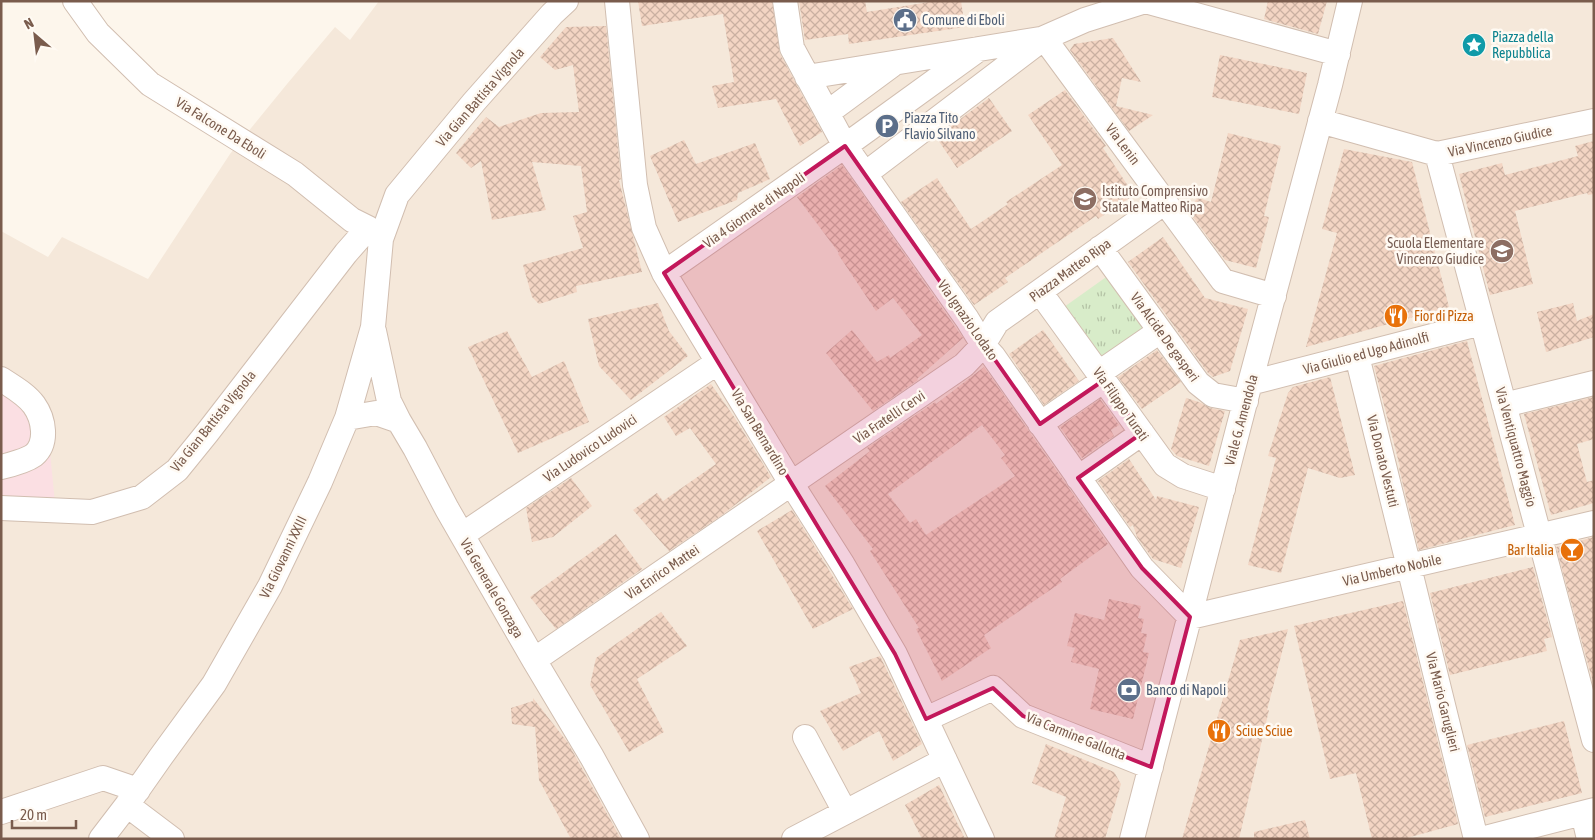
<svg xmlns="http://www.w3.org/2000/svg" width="1595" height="840" font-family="'Asap Condensed',sans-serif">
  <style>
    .residential { fill: #f5e8da }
    .medical { fill: #fbdfe3 }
    .grass { fill: url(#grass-tufts) }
    .building { fill: url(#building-cross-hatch); fill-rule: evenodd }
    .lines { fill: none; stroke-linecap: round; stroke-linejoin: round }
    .minor-casing { stroke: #d1beb0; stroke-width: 26 }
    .minor { stroke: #fff; stroke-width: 24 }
    .marked { fill: #c2185b; fill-opacity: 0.2; stroke: #c2185b; stroke-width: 4; stroke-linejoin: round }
    .labels { text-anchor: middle; stroke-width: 5; stroke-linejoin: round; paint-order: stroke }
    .service-label { font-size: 14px; fill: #4e5e75; stroke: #fffaf3; text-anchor: start }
    .culture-label { font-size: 14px; fill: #0d838f; stroke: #fffaf3; text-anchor: start }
    .street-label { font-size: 14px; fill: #7a5c4d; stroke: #fffaf3 }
    .education-label { font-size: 14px; fill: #785e54; stroke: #fffaf3; text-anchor: start }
    .food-label { font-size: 14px; fill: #c56008; stroke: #fffaf3; text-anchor: start }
  </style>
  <defs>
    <pattern id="grass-tufts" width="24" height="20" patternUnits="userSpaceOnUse" patternTransform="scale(1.25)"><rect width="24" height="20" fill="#d8ecc9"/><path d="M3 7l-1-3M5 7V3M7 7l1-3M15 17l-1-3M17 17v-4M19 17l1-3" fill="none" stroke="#b4c2a5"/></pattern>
    <pattern id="building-cross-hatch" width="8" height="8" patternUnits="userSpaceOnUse" patternTransform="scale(1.25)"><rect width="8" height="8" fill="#f3d5c3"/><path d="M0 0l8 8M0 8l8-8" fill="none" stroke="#cab0a1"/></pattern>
  </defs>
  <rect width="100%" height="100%" fill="#fdf6ec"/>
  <path class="residential" d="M379,1H1594V839H1V231L48,257L62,237L148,279L230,154L287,84L335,27L350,40Z"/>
  <path class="medical" d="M1,369L45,402L55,503L1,497Z"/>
  <path class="grass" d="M1109,275L1149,331L1103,362L1064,307Z"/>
  <path class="building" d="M638,1H772L780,54L822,132L800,146L776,99L718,108L712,86L734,82L723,14L642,26Z
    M799,1H865L867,12L936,1H961L965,27L849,44L848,34L805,40Z
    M1268,1H1327L1318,34L1264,19Z
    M606,26L621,179L619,180L642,272L576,286L577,292L539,304L532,297L523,265L583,248L573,216L587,212L581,166L532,162L546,210L492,220L481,161L471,168L456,153L486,117L499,127L541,113L579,112L573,65L555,70L540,57L566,27Z
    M1113,38L1141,82L1122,78L1116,106L1153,115L1129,131L1070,50L1074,44Z
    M1220,55L1307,73L1299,114L1212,97Z
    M1065,90L1106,146L1103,148L1132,192L1129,194L1131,197L1098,219L1096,216L1005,278L1008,282L974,305L901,202L937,178L971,229L1008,204L1006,202L1062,165L1028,115Z
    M989,98L1012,131L957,168L936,137Z
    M1228,133L1281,146L1264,216L1269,217L1256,268L1225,260L1187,209L1198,198L1211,202Z
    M684,140L696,164L755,143L770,179L738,193L737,200L678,222L650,156Z
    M1594,141V194L1588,195L1587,193L1515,211L1533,284L1490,295L1459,174L1502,163L1505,175L1578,156L1575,146Z
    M1344,149L1412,162L1449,307L1306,347L1337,233L1322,229Z
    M842,165L963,338L917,379L918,380L873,411L826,353L852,330L877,362L889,355L890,358L922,335L893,298L876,311L838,254L839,253L797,197Z
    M1163,237L1205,298L1248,309L1230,371L1213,377L1208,373L1128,262Z
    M658,303L669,331L688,356L631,400L599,366L588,319Z
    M1573,303L1577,321L1594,314V337L1546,352L1537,312Z
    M1043,330L1079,381L1044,405L1009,354Z
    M507,331L532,377L564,361L589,422L518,453L468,347Z
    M1467,341L1515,525L1419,550L1399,468L1400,467L1374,366Z
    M1157,350L1181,382L1142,409L1118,377Z
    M984,367L1108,544L1060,579L1062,582L984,635L991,648L942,681L916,629L919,628L870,551L873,549L825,486L870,451L867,448L935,402L936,404ZM982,425L1005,455L1001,458L1015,476L926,535L916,519L910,523L888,494Z
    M1330,377L1355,475L1340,478L1308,468L1281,573L1248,565L1276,458L1268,456L1288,393L1293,387Z
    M711,384L735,418L771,477L722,515L669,551L633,510L657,493L663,501L716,464L690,428L676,436L664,417Z
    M1594,397V439L1577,444L1587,482L1594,480V503L1551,515L1524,414Z
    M1186,398L1199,402L1210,408L1225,411L1209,466L1177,456L1171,449Z
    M1100,399L1119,425L1111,430L1114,436L1082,458L1060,427Z
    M1129,459L1156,500L1157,496L1199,507L1181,568L1153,559L1137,537L1133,525L1130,527L1098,481Z
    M571,478L592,506L553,537L532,542L526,508Z
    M792,510L853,609L813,629L757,531Z
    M616,534L642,569L556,629L530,597Z
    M1594,537V686L1556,547Z
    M1533,567L1552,637L1544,639L1547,651L1450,675L1430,593Z
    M1109,599L1141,606L1138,618L1144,619L1141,633L1147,634L1143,652L1149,653L1133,719L1090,709L1099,669L1071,662L1075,648L1067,646L1075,613L1104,620Z
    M1403,601L1458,824L1403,839H1372L1356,773L1330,779L1294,626Z
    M661,612L687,646L637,679L664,732L629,752L590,685L596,658Z
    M1288,629L1267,710H1269L1239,839H1182L1240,640Z
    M880,656L922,744L893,761L879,731L843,751L820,711L861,693L849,667Z
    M533,698L568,743L621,839H571L539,780L535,727L512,724L511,708L533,701Z
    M1564,721L1582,793L1485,817L1467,745Z
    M1046,744L1114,772L1121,784L1105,839H1054L1066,797L1032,783Z
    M939,785L965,839H922L905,805Z
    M1305,820L1310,839H1254V832Z"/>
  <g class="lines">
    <g class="minor-casing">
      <path id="minor" d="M75,1L98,33L150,84L295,174L352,220L368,228L380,237
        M617,1L635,185L644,228L664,273L791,483L843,565L895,654L982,839
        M785,1L792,48L845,146L967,319L983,345L993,356L1142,568L1190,617L1594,523
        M1145,1L1338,54
        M1044,38L1223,281L1274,296
        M807,77L1040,39
        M827,113L892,65
        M1320,121L1437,154L1594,121
        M1437,154L1594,740
        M865,174L1044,38L1085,20L1145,1
        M1100,248L1198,383L1213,395L1246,401
        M664,273L845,146L979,49
        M1040,292L1165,465L1183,476L1223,489
        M374,331L389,401L399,421L415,448L447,509L534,660L592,757L637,839
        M1357,356L1476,839
        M1099,373L1160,331
        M1,379C13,387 26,394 34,405C44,419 48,443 34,455C27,460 10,465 1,467
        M1250,383L1482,323
        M1504,405L1594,383
        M347,418L376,413L399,421
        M1040,424L1104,380
        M1078,478L1142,433
        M1,508L92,512L142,497L177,470L207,433L346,253L368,228
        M462,535L718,362
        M534,660L964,365L983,345L997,322L1165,202
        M926,719L993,688L1023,716L1151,767
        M805,737L845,812
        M127,805L172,839
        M1,812L103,778L138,790
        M1583,813L1589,839
        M101,839L127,805L160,758L214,684L270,586L320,482L347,418L373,327L381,239L397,195L474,102L552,14L566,1
        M794,839L945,760
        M1132,839L1250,383L1330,85L1350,1
        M1481,839L1594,810"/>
    </g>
    <use href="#minor" class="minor"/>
  </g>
  <path class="marked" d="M845,146L1040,424L1104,380L1142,433L1078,478L1142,568L1190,617L1151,767L1023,716L993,688L926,719L895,654L664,273Z"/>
  <defs>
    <g id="civic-disc" transform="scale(1.25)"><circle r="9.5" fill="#5c6f8a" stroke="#fffaf3"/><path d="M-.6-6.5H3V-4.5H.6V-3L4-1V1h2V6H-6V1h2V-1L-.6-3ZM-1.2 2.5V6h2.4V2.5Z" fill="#fff"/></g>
    <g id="sight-disc" transform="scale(1.25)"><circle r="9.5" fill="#0f9aa8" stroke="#fffaf3"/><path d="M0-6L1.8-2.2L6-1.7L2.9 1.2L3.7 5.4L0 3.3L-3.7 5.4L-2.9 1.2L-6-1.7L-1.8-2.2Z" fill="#fff"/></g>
    <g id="parking-disc" transform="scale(1.25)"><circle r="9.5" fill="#5c6f8a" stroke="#fffaf3"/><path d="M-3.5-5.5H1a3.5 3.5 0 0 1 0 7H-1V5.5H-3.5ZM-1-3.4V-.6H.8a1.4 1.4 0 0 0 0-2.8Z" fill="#fff"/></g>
    <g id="school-disc" transform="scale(1.25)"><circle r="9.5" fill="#8d6e63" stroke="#fffaf3"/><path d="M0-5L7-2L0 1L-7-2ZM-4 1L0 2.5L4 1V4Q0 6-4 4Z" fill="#fff"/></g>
    <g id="restaurant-disc" transform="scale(1.25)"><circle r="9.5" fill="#e8710a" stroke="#fffaf3"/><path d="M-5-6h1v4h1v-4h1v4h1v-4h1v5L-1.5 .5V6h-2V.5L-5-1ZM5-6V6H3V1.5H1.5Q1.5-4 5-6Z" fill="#fff"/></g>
    <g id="bar-disc" transform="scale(1.25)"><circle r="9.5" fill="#e8710a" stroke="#fffaf3"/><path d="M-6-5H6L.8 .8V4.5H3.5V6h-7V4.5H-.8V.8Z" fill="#fff"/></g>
    <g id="bank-disc" transform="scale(1.25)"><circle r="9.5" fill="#5c6f8a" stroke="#fffaf3"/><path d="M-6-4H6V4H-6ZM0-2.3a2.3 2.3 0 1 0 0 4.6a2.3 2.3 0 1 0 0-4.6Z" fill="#fff"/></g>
  </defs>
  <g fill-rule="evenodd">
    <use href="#civic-disc" x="905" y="20"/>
    <use href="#sight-disc" x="1474" y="45"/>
    <use href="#parking-disc" x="887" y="126"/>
    <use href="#school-disc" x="1085" y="199"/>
    <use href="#school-disc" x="1502" y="251"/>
    <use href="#restaurant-disc" x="1396" y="316"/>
    <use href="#bar-disc" x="1572" y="550"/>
    <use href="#bank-disc" x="1129" y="690"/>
    <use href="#restaurant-disc" x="1219" y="731"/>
  </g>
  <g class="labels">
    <g class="service-label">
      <text x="922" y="25">Comune di Eboli</text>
      <text x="904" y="123">Piazza Tito<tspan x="904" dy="16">Flavio Silvano</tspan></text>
      <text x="1146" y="695">Banco di Napoli</text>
    </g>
    <g class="culture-label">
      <text x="1492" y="42">Piazza della<tspan x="1492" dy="16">Repubblica</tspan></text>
    </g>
    <g class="street-label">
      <text transform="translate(480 97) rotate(-49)" y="5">Via Gian Battista Vignola</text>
      <text transform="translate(221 128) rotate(32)" y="5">Via Falcone Da Eboli</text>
      <text transform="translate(1500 141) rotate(-12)" y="5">Via Vincenzo Giudice</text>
      <text transform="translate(1123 144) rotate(53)" y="5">Via Lenin</text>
      <text transform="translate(754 210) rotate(-35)" y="5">Via 4 Giornate di Napoli</text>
      <text transform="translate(1070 270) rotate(-36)" y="5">Piazza Matteo Ripa</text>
      <text transform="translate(968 320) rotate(55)" y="5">Via Ignazio Lodato</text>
      <text transform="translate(1165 337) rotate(54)" y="5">Via Alcide De gasperi</text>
      <text transform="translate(1366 353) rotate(-15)" y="5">Via Giulio ed Ugo Adinolfi</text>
      <text transform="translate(1121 404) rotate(55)" y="5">Via Filippo Turati</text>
      <text transform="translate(889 417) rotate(-34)" y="5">Via Fratelli Cervi</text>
      <text transform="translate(1241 420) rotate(-75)" y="5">Viale G. Amendola</text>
      <text transform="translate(213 421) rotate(-51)" y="5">Via Gian Battista Vignola</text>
      <text transform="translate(760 432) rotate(59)" y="5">Via San Bernardino</text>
      <text transform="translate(1516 447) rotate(75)" y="5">Via Ventiquattro Maggio</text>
      <text transform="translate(590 448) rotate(-34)" y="5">Via Ludovico Ludovici</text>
      <text transform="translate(1383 461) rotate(76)" y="5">Via Donato Vestuti</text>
      <text transform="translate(283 557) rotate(-64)" y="5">Via Giovanni XXIII</text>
      <text transform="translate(1392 570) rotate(-13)" y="5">Via Umberto Nobile</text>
      <text transform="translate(662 572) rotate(-34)" y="5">Via Enrico Mattei</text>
      <text transform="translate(492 588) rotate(60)" y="5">Via Generale Gonzaga</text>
      <text transform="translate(1443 702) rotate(76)" y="5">Via Mario Garuglieri</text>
      <text transform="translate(1076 736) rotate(22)" y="5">Via Carmine Gallotta</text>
    </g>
    <g class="education-label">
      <text x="1102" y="196">Istituto Comprensivo<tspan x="1102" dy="16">Statale Matteo Ripa</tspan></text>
      <text x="1484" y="248" text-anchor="end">Scuola Elementare<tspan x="1484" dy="16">Vincenzo Giudice</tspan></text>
    </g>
    <g class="food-label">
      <text x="1414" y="321">Fior di Pizza</text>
      <text x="1554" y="555" text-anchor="end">Bar Italia</text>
      <text x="1236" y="736">Sciue Sciue</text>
    </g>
  </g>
  <rect width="1595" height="840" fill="none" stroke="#7a5c4d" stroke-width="5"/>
  <g transform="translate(35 35) rotate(332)" stroke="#fffaf3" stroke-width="4" paint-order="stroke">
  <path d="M0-4L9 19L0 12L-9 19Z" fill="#7a5c4d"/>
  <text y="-8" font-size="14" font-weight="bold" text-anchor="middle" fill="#7a5c4d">N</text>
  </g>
  <path d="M12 820v8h64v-8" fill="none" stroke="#7a5c4d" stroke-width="2.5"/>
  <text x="20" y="820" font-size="15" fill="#7a5c4d" stroke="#fffaf3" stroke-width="4" paint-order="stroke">20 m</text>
</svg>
